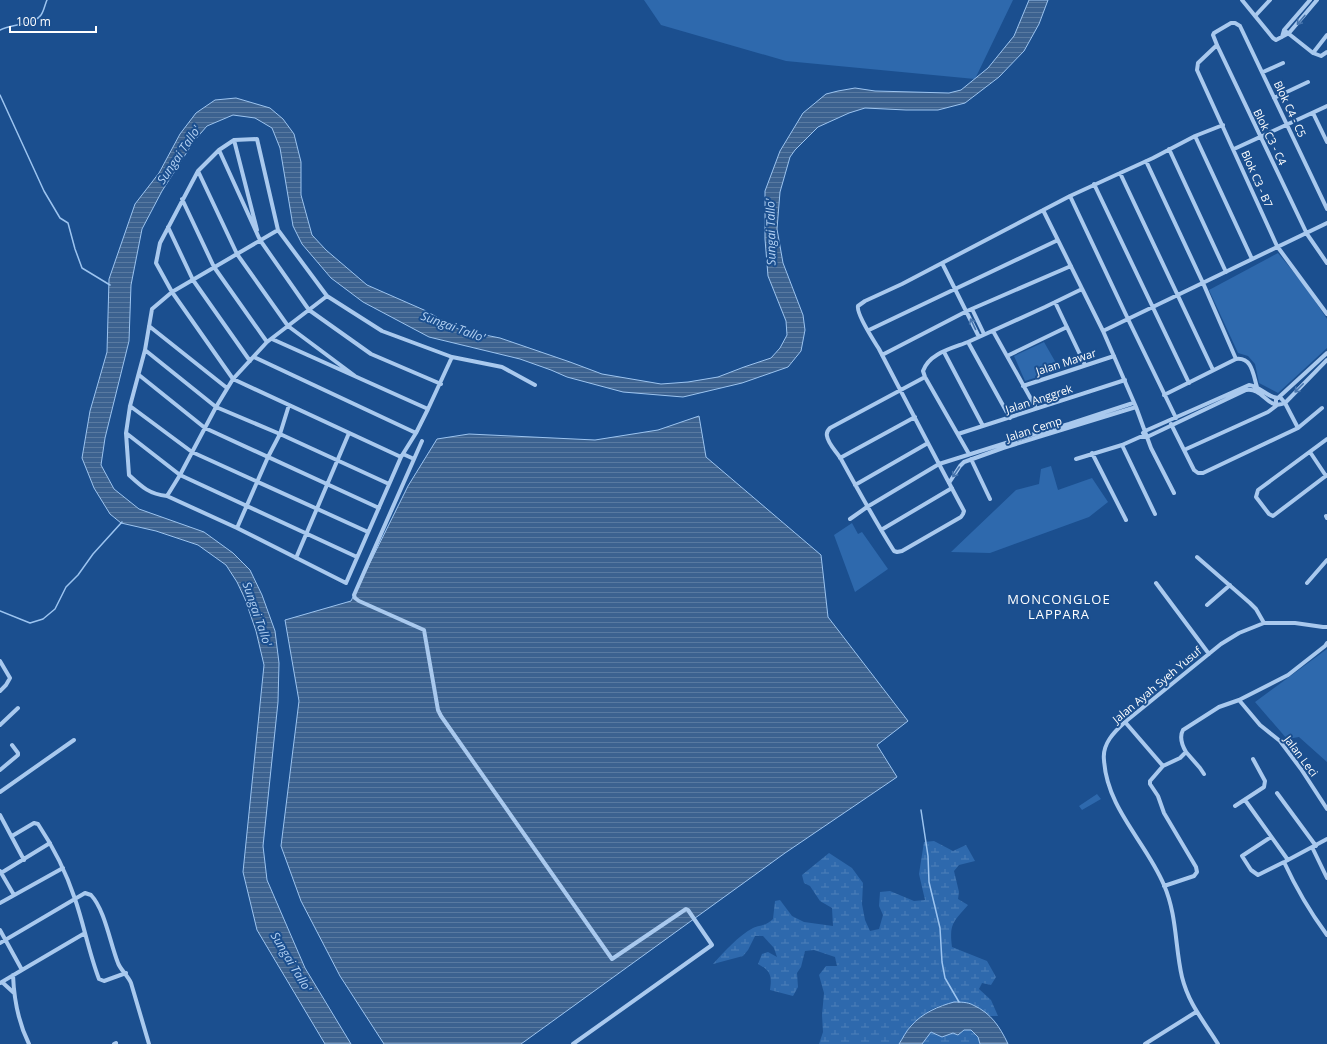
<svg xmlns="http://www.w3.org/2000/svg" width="1327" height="1044" font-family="'Open Sans',sans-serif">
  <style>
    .grass { fill: #2e69ad }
    .wetland { fill: url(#wetland-marsh) }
    .water { fill: url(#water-rules); stroke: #9cc4f0 }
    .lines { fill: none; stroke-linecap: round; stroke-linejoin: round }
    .stream { stroke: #9cc4f0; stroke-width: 1.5 }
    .minor { stroke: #a9c9ee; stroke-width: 4 }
    .oneway { stroke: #4674ac }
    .labels { text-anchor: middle; stroke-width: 4; stroke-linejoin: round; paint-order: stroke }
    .street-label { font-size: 11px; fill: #fff; stroke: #1b4f8f }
    .water-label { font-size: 12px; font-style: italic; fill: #b5d3f5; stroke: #1b4f8f }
    .quarter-label { font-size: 13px; letter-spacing: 1px; fill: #fff; stroke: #1b4f8f }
  </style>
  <defs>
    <pattern id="wetland-marsh" width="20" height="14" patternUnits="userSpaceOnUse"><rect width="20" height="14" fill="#2e69ad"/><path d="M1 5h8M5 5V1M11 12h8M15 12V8" fill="none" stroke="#4d80b9"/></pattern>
    <pattern id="water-rules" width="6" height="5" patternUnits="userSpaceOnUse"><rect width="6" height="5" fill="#3c6290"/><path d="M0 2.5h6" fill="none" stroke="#597aa1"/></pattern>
  </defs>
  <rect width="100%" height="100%" fill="#1b4f8f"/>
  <path class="grass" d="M644,0H1013L975,79L786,61L661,25Z
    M1278,253L1305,286L1327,319V348L1278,393L1259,383L1255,364L1248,356L1238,353L1209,290Z
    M1044,342L1060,370L1025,381L1014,356Z
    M1051,466L1058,490L1092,478L1108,502L1089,517L990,553L951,552L1016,490L1039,484L1041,469Z
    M852,523L858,534L862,532L888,569L855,592L834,535Z
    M1327,649V762L1299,737L1287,739L1255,702Z
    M1097,794L1101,799L1082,810L1079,806Z"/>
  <path class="wetland" d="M934,841L953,851L966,845L975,861L959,865L954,871L959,892L958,899L968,905C953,922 949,924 952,947L987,961L996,977L991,985L982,983L979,989L991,1000L998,1016H990L972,1004L942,1005L930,1010L911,1025L899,1044H819L823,1032L822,1015L824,993L819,975L826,966H837L835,957L814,950L805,951L801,967L797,973L798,987L793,996L770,990C772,976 771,971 758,964L762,954L768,952L777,957L774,948L763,936H755L748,950L743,956L713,964C725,951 738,936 753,928C762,924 764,927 773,919L775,901L780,900L792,916L804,922L833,926L832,908L820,901L810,886L804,883L802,875L829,853L852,868L863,883L862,904L865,920L870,931L879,929L883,915L879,906L880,892L890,891L914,901L925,900L919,874L924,842Z
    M964,1030H971L978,1037L980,1044H922L931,1032L942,1037L953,1033L958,1035Z"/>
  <path class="water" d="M1029,0H1048L1039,24L1024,51L999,77L965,103L938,110H906L865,108L849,113L818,127L795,150L790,157L780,192L777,229L783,263L803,315L805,330L801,351L788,367L742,383L683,397L623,392L567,377L551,370L520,359L429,337L363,302L331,278L302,244L293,226L280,148L272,128L255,118L233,115L207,126L194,141L162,191L142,229L131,285L129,341L105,438L101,465L114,489L139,509L204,532L233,553L250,570L262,595L275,631L279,663L278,702L263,846L267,880L305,968L351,1044H325L257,930L243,872L264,665L256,631L245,599L237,582L226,565L198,545L156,531L121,523L110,514L94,488L82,458L90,411L107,352L109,279L135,204L159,173L180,134L196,113L215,100L236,98L270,108L283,119L294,134L301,162V195L312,235L326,250L367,285L424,310L460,330L500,338L570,362L602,374L661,384L688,382L718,377L744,367L771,358L780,348L787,335L786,321L768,276L765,239V191L780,151L803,113L826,94L838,91L855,88L875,91L949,93L961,90L988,68L1014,36Z
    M699,416L706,457L821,555L828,617L908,721L877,745L897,777L785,853L521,1044H384L340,976L301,901L281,846L299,701L285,620L351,601L408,486L437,439L469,434L595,440L658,430Z
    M954,1002C960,1002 968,1002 973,1005C991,1013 1000,1027 1008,1044H980L978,1037L971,1030H964L958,1035L953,1033L942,1037L931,1032L922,1044H899C903,1038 906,1031 911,1026C922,1013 939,1006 954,1002Z"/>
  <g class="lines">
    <path class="stream" d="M0,30C11,24 34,25 41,15C44,11 45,4 47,0
      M0,95L44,191L60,218L68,223L75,249L82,268L110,285
      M0,611L30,623L43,619L55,609L66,587L78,575L93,554L122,522
      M921,810L928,856L929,882L940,928L942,962L945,978L959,1002"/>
    <path class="minor" d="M1242,0L1273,38L1276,40L1289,33L1317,0
      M1255,16L1270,0
      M1284,30L1313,53L1327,35
      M1282,37L1284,30L1310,0
      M1217,45L1198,63L1197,70L1277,246L1327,314
      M1313,53L1321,56L1327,52
      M1263,72L1283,63
      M1274,98L1308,82
      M1313,113L1327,142
      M1195,136L1252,259
      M234,140L257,230
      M1169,149L1226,272
      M1234,149L1327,106
      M219,150L260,240L309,310L371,354L441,384
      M1146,161L1203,283L1236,359L1164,395
      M198,171L237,254L288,326L355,376
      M1120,173L1213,370
      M1094,184L1189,383
      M1070,196L1128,319L1176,418
      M182,199L214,267L267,342
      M1327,209L1240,26L1235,23H1231L1214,33L1213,35L1217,45L1307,234L1327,263
      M1043,210L1103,331L1136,407L1151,448L1174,493
      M168,227L193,280L250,361
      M278,230L172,292L152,309L145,350L130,406L126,433L129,475C142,487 149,494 167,496L237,528L346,583L401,457L416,433L428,409L452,357
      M942,263L979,337
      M327,296L382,331L452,357L502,367L535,385
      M1055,302L1085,365
      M972,309L984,334
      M149,326L227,388
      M869,330L1058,240
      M993,331L1036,408
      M1103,331L1327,223
      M272,339L428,409
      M968,342C953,348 929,353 923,371L925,377L969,454
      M145,350L216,407L280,434L389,484
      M944,352L983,426
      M882,355L967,311L1071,266
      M1007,356L1067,327
      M254,357L416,433
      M1236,359C1252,357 1253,374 1257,387
      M139,375L205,428L379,508
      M925,377L830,428C828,430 826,432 827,436C828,444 837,452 841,459C858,490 875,521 894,551L897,552L902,551L961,517L963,514L964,511C935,457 907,403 879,349C874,341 856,314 858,306L865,301L902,284L1070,196L1153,158L1195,136L1223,125
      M1023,386L1114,356
      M130,406L192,452L368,532
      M1010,418L968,342L1045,307L1082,289
      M1171,424L1194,470L1198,473H1203L1298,428L1285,403L1280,397
      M1298,428L1322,408
      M126,433L180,475L357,557
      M1143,433L1145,431L1249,385C1260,386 1268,398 1278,398L1327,353
      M958,434L1125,380
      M1327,439L1258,490L1256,497L1269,514L1273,516L1327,475
      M422,441L354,595L355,598L359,601L424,630L438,710L441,716L612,959L686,909L688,910L712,945L573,1044
      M1122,445L1155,514
      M1184,450L1268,412L1276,406V398
      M1310,452L1326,476
      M1092,453L1126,520
      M403,454L414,459
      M840,458L915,417
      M971,459L990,499
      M1076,459L1122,445L1140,437H1147L1246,390C1264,387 1267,411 1285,403L1327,360
      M949,483L960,466L964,462L1003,448L1136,407
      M855,485L928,443
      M167,496L180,475L216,407L233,379L267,342L327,296L278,230L257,139L234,140L219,150L198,171L160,243L156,263L172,292L233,379L401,457
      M1326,516L1327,518
      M850,519L867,507L939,464L1031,435L1069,424L1133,403
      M237,528L268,457L280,434L289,405
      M881,530L952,488
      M1197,557L1250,603L1256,609L1264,623
      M296,558L349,433
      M1156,583L1209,654
      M1307,583L1327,560
      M1207,605L1230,585
      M0,661L10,678L6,685L0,691
      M1239,700L1260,725L1280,741L1301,769L1327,809
      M1125,722L1163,766
      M0,725L18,708
      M1186,752L1200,768L1204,774
      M0,770L18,755V753L12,745
      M0,792L74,740
      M1277,793L1316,846
      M1245,800L1288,860
      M1235,806L1264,787L1265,781L1253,759
      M0,815L24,860
      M12,836L34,823L38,824C54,848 66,872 75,899C84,925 89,953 99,979L104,981L126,973
      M1271,837L1242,856L1251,870L1258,875L1284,862C1296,888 1310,912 1327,935
      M1312,847L1327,878
      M1286,861L1327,839
      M0,871L14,895
      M1,873L50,843
      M1164,886L1194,876L1197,872L1196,867L1164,813L1158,796L1150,784V781L1163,766L1180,758L1186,752C1182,745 1179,737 1183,730L1219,707L1239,700L1288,675L1325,646L1327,643
      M0,903L63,868
      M0,930L22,970L85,933
      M0,943L85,893L91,895C105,910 110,943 118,963C120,969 128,976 131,983L149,1044
      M13,975C14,1000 18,1022 29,1044
      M2,982L14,993
      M0,983L22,970
      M114,1044L116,1043
      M1145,1044L1196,1012
      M1218,1044C1204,1021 1189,1005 1182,977C1175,947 1177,915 1164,885C1146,842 1107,809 1104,760C1102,744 1114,732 1125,722L1221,644L1239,633L1264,623H1295L1323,627H1327"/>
  </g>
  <defs><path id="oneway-shaft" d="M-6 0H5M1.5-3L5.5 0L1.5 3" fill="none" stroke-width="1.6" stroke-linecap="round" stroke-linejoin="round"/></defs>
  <g class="oneway">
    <use href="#oneway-shaft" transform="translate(1301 20) rotate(130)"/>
    <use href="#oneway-shaft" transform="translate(973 324) rotate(-115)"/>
    <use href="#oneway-shaft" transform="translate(1299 388) rotate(135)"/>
    <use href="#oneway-shaft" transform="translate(956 472) rotate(124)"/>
  </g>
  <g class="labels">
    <g class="street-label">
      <text transform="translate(1290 109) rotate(65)" y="4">Blok C4 - C5</text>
      <text transform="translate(1270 137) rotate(64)" y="4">Blok C3 - C4</text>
      <text transform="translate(1257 179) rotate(66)" y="4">Blok C3 - B7</text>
      <text transform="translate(1066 362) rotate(-18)" y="4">Jalan Mawar</text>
      <text transform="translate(1039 399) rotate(-18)" y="4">Jalan Anggrek</text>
      <text transform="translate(1034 429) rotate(-18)" y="4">Jalan Cemp</text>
      <text transform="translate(1157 685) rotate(-40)" y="4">Jalan Ayah Syeh Yusuf</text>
      <text transform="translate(1301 756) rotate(53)" y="4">Jalan Leci</text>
    </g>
    <g class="water-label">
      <text transform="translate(179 155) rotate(-56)" y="4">Sungai Tallo'</text>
      <text transform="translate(771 232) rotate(-91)" y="4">Sungai Tallo'</text>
      <text transform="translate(453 327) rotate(20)" y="4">Sungai Tallo'</text>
      <text transform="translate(257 614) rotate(71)" y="4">Sungai Tallo'</text>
      <text transform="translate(291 962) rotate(59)" y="4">Sungai Tallo'</text>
    </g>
    <g class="quarter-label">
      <text x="1059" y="604">MONCONGLOE<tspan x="1059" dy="15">LAPPARA</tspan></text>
    </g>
  </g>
  <path d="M10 26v6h86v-6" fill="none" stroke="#ffffff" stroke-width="2"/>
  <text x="16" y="26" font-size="12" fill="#ffffff" stroke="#1b4f8f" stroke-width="3" paint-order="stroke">100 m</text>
</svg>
